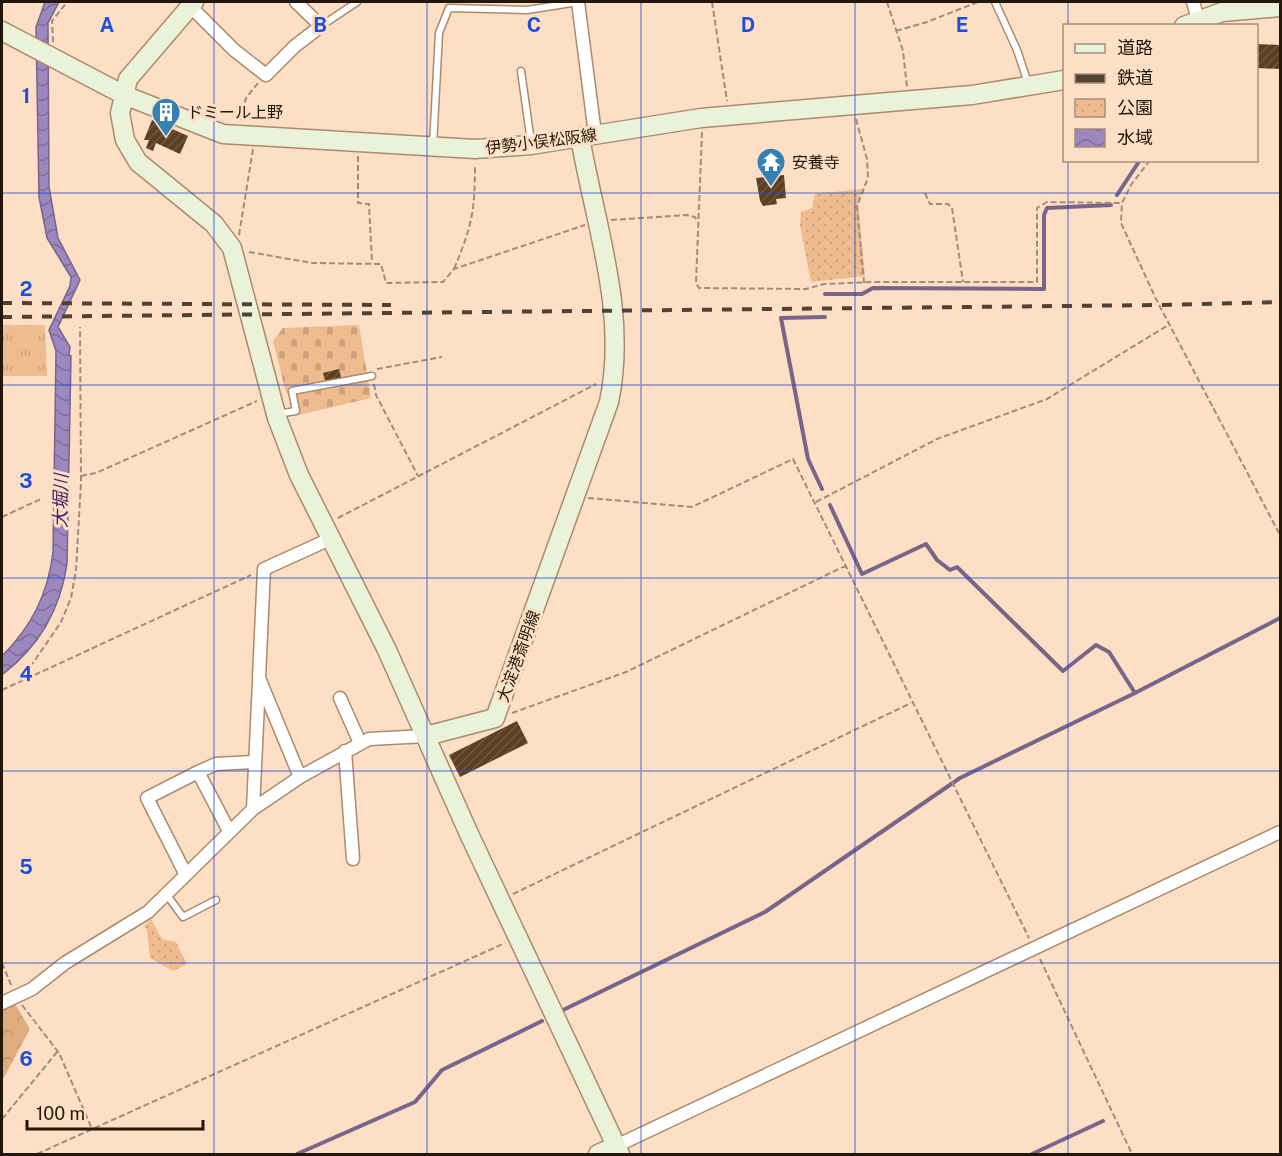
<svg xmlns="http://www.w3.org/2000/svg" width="1282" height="1156" font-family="'Public Sans','Noto Sans JP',sans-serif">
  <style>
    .grass { fill: url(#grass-tufts) }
    .forest { fill: url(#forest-crowns) }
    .cemetery { fill: url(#cemetery-stones) }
    .park { fill: url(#park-dots) }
    .water { fill: url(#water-waves); stroke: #786588; stroke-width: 1.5 }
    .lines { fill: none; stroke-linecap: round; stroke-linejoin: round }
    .stream { stroke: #786588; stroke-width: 4 }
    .building { fill: url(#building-hatch) }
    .lane-casing { stroke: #ac8a6c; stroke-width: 9 }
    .street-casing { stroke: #ac8a6c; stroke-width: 15 }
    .secondary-casing { stroke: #ac8a6c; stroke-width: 21 }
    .path { stroke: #a38c79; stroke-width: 2; stroke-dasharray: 6 3; stroke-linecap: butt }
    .lane { stroke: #fff; stroke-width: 6 }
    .street { stroke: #fff; stroke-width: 12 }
    .secondary { stroke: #ebf2da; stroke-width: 18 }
    .rail { stroke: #514132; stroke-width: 4; stroke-dasharray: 10 10; stroke-linecap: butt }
    .grid { fill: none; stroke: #1d4ed8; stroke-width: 1.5; stroke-opacity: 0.55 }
    .labels { text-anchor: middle; stroke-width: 6; stroke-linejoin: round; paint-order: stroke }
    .poi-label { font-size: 16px; fill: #23160a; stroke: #fddfc6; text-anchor: start }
    .street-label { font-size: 16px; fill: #23160a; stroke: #fddfc6 }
    .water-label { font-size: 18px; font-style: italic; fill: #422266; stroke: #fddfc6 }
    .grid-label { font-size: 20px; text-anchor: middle; font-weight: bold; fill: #1d4ed8; stroke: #fddfc6; stroke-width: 6; stroke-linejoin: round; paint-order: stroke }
  </style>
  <defs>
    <pattern id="grass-tufts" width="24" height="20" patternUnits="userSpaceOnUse" patternTransform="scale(1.5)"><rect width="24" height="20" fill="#efbc90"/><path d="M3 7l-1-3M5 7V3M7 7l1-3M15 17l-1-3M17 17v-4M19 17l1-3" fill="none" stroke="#cda17b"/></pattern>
    <pattern id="forest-crowns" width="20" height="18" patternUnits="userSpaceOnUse" patternTransform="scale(1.5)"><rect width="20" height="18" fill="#dfac7f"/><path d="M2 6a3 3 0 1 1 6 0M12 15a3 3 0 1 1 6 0" fill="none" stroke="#bf936c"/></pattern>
    <pattern id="cemetery-stones" width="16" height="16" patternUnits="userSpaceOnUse" patternTransform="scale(1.5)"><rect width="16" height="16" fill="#efbc90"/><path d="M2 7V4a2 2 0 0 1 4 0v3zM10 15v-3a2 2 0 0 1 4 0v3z" fill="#cda17b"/></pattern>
    <pattern id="park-dots" width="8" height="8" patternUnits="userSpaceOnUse" patternTransform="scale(1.5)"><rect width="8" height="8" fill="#efbc90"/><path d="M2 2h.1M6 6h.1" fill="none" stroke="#cda17b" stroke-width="1.8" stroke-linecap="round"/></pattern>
    <pattern id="water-waves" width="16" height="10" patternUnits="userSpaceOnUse" patternTransform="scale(1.5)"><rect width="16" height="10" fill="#9c87be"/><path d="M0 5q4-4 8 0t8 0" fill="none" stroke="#7f6d99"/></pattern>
    <pattern id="building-hatch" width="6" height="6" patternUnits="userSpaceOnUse" patternTransform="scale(1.5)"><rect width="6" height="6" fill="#5c3e22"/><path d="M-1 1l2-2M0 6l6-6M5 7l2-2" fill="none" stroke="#6f5740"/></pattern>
  </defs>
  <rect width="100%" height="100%" fill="#fddfc6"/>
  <path class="grass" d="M2,325H45L47,376H2Z"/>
  <path class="forest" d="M15,1004L30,1029L2,1081V1010Z"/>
  <path class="cemetery" d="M359,325L371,398L299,415L295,395L286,393L273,341L283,328Z"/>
  <path class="park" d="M862,189L858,203L865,276L811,282L800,226L801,212L812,208L815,194Z
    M151,919L162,939L176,942L187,964L173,971L150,958L147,930L144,926Z"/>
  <path class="water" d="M45,2H59L48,23L49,187L58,238L80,280L58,327L70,347L69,355L71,356L67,564C60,611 39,646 2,675V656C32,626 48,594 53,552L56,351L49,330L70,286L71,277L47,238L39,197L36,27Z"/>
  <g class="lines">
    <path class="stream" d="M1117,195L1140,160
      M825,294H862L873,288L1044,289V215L1047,208L1111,205
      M822,489L808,459L781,318L825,317
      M1135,693L1280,618
      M561,1011L765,912L960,778L1135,693L1109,652L1096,645L1063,671L957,567L950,570L937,560L926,544L862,574L830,505
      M297,1154L415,1102L442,1070L542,1021
      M1032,1154L1103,1121"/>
  </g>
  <path class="building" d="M1258,44L1280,45V69L1257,68Z
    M152,120L188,136L180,154L156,143L153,151L146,148L149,140H144Z
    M784,175L786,198L776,199L777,204L763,206L760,201L756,178Z
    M339,369L342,381L326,384L323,373Z
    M517,721L528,743L460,777L449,755Z"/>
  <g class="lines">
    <g class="lane-casing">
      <path id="lane" d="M995,2L1017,50L1028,83
        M321,26L357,2
        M521,71L531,142
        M433,146L439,33L449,8L527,10L578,2
        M277,414L296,411L292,391L372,376
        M167,895L183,917L216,900"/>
    </g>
    <g class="street-casing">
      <path id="street" d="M578,2L595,134
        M1193,2L1198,19
        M190,6L234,50L266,75L295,46L321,26L296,2
        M340,698L360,743
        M345,751L353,859
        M198,772L216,764L253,762
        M300,777L259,678L264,569L330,539
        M253,809L259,682
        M186,875L147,798L198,772L229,831
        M2,1003L32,989L65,963L148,912L253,809L300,777L369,739L426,736
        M616,1146L1280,832"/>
    </g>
    <g class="secondary-casing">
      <path id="secondary" d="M194,2L128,79L120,113L125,140L138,162L214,224L232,248L277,418L299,475L386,648L470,836L620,1154
        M1184,26L1222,12L1280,7
        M2,31L124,95L223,134L475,149L531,145L701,118L972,95L1064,80
        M426,736L495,718L609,402C628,312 595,225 580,137
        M598,1154L616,1146"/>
    </g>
    <path class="path" d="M712,2L727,101
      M887,2L903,51L907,87
      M896,31L927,22L978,2
      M53,42L52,21L67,2
      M856,119L867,159L868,178L857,206L864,283
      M240,120L246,98L258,83
      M702,132L696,283L699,288L806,289L824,284L872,282H1037V208L1047,202L1122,203
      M358,156V203L369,204L372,263
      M1150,160L1131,185L1122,203L1121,223L1156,299L1280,535
      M925,193L930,204H948L952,208L963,282
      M611,220L687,215L695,217L698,222
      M239,235L253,149
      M249,252L312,263L381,264L386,283L443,282L454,269L585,225
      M454,269C472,226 475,211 475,165
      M377,369L442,357
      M374,384L376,395L418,476
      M81,476L96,473L257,401
      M588,498L692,507L793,459L1029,938
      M816,502L937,439L1047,399L1170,324
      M2,517L41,499
      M338,518L596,384
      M20,682L61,622L71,598L76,570L81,482L80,327
      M2,690L251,575
      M512,713L626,672L847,565
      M513,894L911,703
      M1040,959L1132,1154
      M2,963L12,987
      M22,1005L59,1053L92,1129
      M2,1119L57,1052
      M37,1154L505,943"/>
    <use href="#lane" class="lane"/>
    <use href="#street" class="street"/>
    <use href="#secondary" class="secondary"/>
    <path class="rail" d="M2,303L391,305
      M2,317L1159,305L1280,302"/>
  </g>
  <path class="grid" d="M214,2V1154M427,2V1154M641,2V1154M855,2V1154M1068,2V26M1068,160V1154M2,193H1280M2,385H1280M2,578H1280M2,771H1280M2,963H1280"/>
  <defs>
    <g id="building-pin" transform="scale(1.5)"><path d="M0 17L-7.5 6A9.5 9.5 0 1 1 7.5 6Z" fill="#3681b4" stroke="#fddfc6"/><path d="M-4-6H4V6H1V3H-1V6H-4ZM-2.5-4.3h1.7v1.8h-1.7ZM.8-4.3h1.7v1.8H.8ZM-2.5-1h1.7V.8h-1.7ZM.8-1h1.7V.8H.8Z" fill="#fff"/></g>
    <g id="temple-pin" transform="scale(1.5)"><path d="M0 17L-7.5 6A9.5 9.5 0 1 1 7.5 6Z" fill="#3681b4" stroke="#fddfc6"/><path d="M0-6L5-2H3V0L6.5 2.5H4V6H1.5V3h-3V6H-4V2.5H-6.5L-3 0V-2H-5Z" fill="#fff"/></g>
  </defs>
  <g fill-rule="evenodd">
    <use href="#building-pin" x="166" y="112"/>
    <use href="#temple-pin" x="771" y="162"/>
  </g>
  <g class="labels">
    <g class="poi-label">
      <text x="187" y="118">ドミール上野</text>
      <text x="792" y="168">安養寺</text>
    </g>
    <g class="street-label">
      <text transform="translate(541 141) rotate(-7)" y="6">伊勢小俣松阪線</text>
      <text transform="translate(518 656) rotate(-70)" y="6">大淀港斎明線</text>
    </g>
    <g class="water-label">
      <text transform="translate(61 501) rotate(-89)" y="6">大堀川</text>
    </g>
  </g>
  <g class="grid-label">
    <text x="107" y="32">A</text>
    <text x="320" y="32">B</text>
    <text x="534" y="32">C</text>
    <text x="748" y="32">D</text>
    <text x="962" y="32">E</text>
    <text x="26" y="103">1</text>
    <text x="26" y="296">2</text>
    <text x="26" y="488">3</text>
    <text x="26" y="681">4</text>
    <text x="26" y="874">5</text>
    <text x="26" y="1066">6</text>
  </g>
  <rect width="1282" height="1156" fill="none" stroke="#23160a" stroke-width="6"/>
  <rect x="1063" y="24" width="195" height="138" fill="#fddfc6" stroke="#a68f7b" stroke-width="1.5"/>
  <rect x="1075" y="44" width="30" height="9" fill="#ebf2da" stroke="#a68f7b" stroke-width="1.5"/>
  <text x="1117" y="54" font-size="18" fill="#23160a">道路</text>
  <rect x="1075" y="74" width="30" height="9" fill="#514132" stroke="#a68f7b" stroke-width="1.5"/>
  <text x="1117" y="84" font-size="18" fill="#23160a">鉄道</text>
  <rect x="1075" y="99" width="30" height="18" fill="url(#park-dots)" stroke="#a68f7b" stroke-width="1.5"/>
  <text x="1117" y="114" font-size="18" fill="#23160a">公園</text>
  <rect x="1075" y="129" width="30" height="18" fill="url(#water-waves)" stroke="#a68f7b" stroke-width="1.5"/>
  <text x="1117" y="144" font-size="18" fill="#23160a">水域</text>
  <path d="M27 1120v9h176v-9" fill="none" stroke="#23160a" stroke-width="3"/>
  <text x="36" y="1120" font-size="18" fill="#23160a" stroke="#fddfc6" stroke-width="4.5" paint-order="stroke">100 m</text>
</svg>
